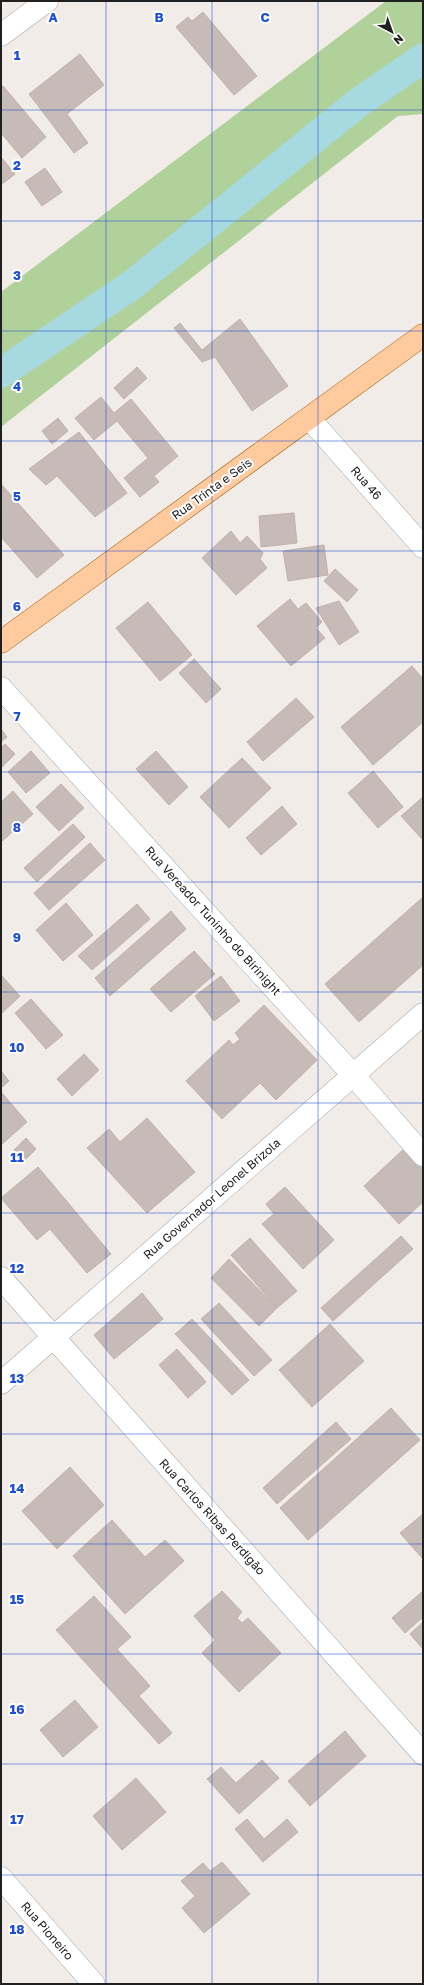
<svg xmlns="http://www.w3.org/2000/svg" width="424" height="1985" font-family="'Golos Text',sans-serif">
  <style>
    .forest { fill: #b1d19a }
    .lines { fill: none; stroke-linecap: round; stroke-linejoin: round }
    .canal { stroke: #a6d9e0; stroke-width: 30 }
    .building { fill: #c6bbb6; stroke: #c3b1a8 }
    .minor-casing { stroke: #a7a7a7; stroke-width: 23 }
    .tertiary-casing { stroke: #a7a7a7; stroke-width: 23 }
    .primary-casing { stroke: #9d5700; stroke-width: 23 }
    .minor { stroke: #fff; stroke-width: 22 }
    .tertiary { stroke: #fff; stroke-width: 22 }
    .primary { stroke: #ffca9e; stroke-width: 22 }
    .grid { fill: none; stroke: #1d4ed8; stroke-width: 1; stroke-opacity: 0.55 }
    .labels { text-anchor: middle; stroke-width: 4; stroke-linejoin: round; paint-order: stroke }
    .street-label { font-size: 12px; fill: #202020; stroke: #fff }
    .grid-label { font-size: 13px; text-anchor: middle; font-weight: bold; fill: #1d4ed8; stroke: #fff; stroke-width: 4; stroke-linejoin: round; paint-order: stroke }
  </style>
  <rect width="100%" height="100%" fill="#f1ece7"/>
  <path class="forest" d="M386,1H423V114L398,116L1,427V292Z"/>
  <g class="lines">
    <path class="canal" d="M1,373L132,285L358,103L423,58"/>
  </g>
  <path class="building" d="M203,12L257,76L234,95L176,27L188,17L192,21Z
    M80,54L104,85L67,114L88,143L74,153L29,94Z
    M3,86L46,137L22,158L1,133V88Z
    M1,157L15,174L1,185Z
    M45,168L62,192L42,206L25,182Z
    M240,319L288,386L252,411L215,357L202,362L174,328L180,323L202,350Z
    M137,367L147,378L124,399L114,388Z
    M101,397L114,413L131,399L178,456L154,476L159,482L140,497L124,478L148,458L117,421L94,440L75,418Z
    M58,418L68,431L52,444L42,431Z
    M79,432L127,493L95,517L57,476L46,485L29,469Z
    M2,485L64,555L37,578L1,537Z
    M294,513L297,543L261,547L259,516Z
    M231,531L240,543L247,536L263,553L260,559L267,568L236,595L202,558Z
    M324,545L328,575L288,581L283,551Z
    M335,569L358,590L347,602L324,581Z
    M290,599L298,609L306,603L322,622L316,628L325,638L291,666L257,626Z
    M339,601L359,632L339,645L316,608Z
    M148,602L192,655L160,681L116,628Z
    M194,659L221,689L206,703L179,673Z
    M412,666L423,679V722L373,765L341,727Z
    M296,698L314,717L263,761L247,742Z
    M1,729L7,737L1,742Z
    M5,744L15,754L1,768V748Z
    M31,751L50,773L26,793L8,772Z
    M156,751L188,787L169,805L136,769Z
    M242,758L271,788L229,828L200,797Z
    M373,771L403,807L378,828L348,793Z
    M61,784L84,808L59,831L36,807Z
    M13,791L33,814L1,842V802Z
    M423,797V840L401,816Z
    M282,806L297,824L261,855L246,838Z
    M73,824L85,837L37,882L24,868Z
    M90,843L105,860L49,910L34,893Z
    M423,897V965L359,1022L325,984Z
    M66,903L93,935L63,961L36,930Z
    M137,904L150,919L92,970L78,956Z
    M171,911L186,929L110,996L95,978Z
    M194,951L215,974L171,1012L150,989Z
    M1,975L20,996L1,1014Z
    M221,976L240,1001L214,1021L195,996Z
    M31,999L63,1035L46,1049L15,1013Z
    M264,1005L317,1060L276,1100L260,1083L222,1119L186,1081L229,1040L233,1045L240,1039L235,1033Z
    M84,1054L99,1070L72,1096L57,1079Z
    M1,1071L9,1081L1,1088Z
    M2,1093L27,1122L1,1145V1094Z
    M147,1118L195,1172L147,1213L87,1148L109,1129L120,1142Z
    M26,1138L36,1149L24,1161L14,1150Z
    M407,1146L423,1163V1202L399,1224L364,1186Z
    M38,1167L111,1254L87,1273L50,1229L37,1240L1,1198Z
    M285,1187L334,1240L303,1269L262,1224L274,1214L266,1204Z
    M401,1236L413,1249L333,1321L321,1308Z
    M250,1238L297,1291L277,1308L231,1255Z
    M229,1259L277,1308L259,1326L211,1278Z
    M142,1293L163,1319L114,1359L94,1335Z
    M219,1303L272,1360L254,1376L201,1319Z
    M192,1319L249,1380L232,1395L175,1334Z
    M330,1324L364,1361L312,1407L279,1370Z
    M177,1349L206,1382L188,1398L159,1365Z
    M391,1408L420,1440L308,1540L280,1508Z
    M336,1422L351,1439L277,1504L263,1488Z
    M70,1467L104,1505L57,1549L22,1511Z
    M423,1514V1559L400,1533Z
    M112,1520L145,1557L165,1540L184,1561L125,1614L73,1556Z
    M222,1591L242,1612L237,1618L242,1623L248,1618L281,1653L239,1692L202,1653L215,1640L194,1616Z
    M423,1591V1617L405,1633L392,1618Z
    M94,1596L131,1637L117,1649L150,1686L139,1696L172,1733L159,1744L56,1630Z
    M423,1622V1649L410,1634Z
    M75,1700L98,1727L63,1757L40,1730Z
    M345,1731L366,1756L310,1806L288,1781Z
    M262,1760L279,1778L239,1814L207,1779L221,1767L236,1783Z
    M136,1778L166,1812L122,1850L93,1816Z
    M247,1819L264,1839L287,1819L298,1832L263,1862L235,1829Z
    M222,1862L250,1894L204,1933L182,1908L195,1896L181,1881L203,1863L210,1871Z"/>
  <g class="lines">
    <g class="minor-casing">
      <path id="minor" d="M309,418L423,547
        M1,688L354,1076L423,1155
        M1,1278L423,1754
        M1,1383L423,1014
        M1,1878L94,1984"/>
    </g>
    <g class="tertiary-casing">
      <path id="tertiary" d="M1,35L47,1"/>
    </g>
    <g class="primary-casing">
      <path id="primary" d="M1,642L423,335"/>
    </g>
    <use href="#minor" class="minor"/>
    <use href="#tertiary" class="tertiary"/>
    <use href="#primary" class="primary"/>
  </g>
  <path class="grid" d="M106,1V1984M212,1V1984M318,1V1984M1,110H423M1,221H423M1,331H423M1,441H423M1,551H423M1,662H423M1,772H423M1,882H423M1,992H423M1,1103H423M1,1213H423M1,1323H423M1,1434H423M1,1544H423M1,1654H423M1,1764H423M1,1875H423"/>
  <g class="labels">
    <g class="street-label">
      <text transform="translate(366 483) rotate(49)" y="4">Rua 46</text>
      <text transform="translate(212 489) rotate(-36)" y="4">Rua Trinta e Seis</text>
      <text transform="translate(213 921) rotate(48)" y="4">Rua Vereador Tuninho do Birinight</text>
      <text transform="translate(212 1199) rotate(-41)" y="4">Rua Governador Leonel Brizola</text>
      <text transform="translate(212 1517) rotate(48)" y="4">Rua Carlos Ribas Perdigão</text>
      <text transform="translate(47 1931) rotate(49)" y="4">Rua Pioneiro</text>
    </g>
  </g>
  <g class="grid-label">
    <text x="53" y="22">A</text>
    <text x="159" y="22">B</text>
    <text x="265" y="22">C</text>
    <text x="17" y="60">1</text>
    <text x="17" y="170">2</text>
    <text x="17" y="280">3</text>
    <text x="17" y="391">4</text>
    <text x="17" y="501">5</text>
    <text x="17" y="611">6</text>
    <text x="17" y="721">7</text>
    <text x="17" y="832">8</text>
    <text x="17" y="942">9</text>
    <text x="17" y="1052">10</text>
    <text x="17" y="1162">11</text>
    <text x="17" y="1273">12</text>
    <text x="17" y="1383">13</text>
    <text x="17" y="1493">14</text>
    <text x="17" y="1604">15</text>
    <text x="17" y="1714">16</text>
    <text x="17" y="1824">17</text>
    <text x="17" y="1934">18</text>
  </g>
  <rect width="424" height="1985" fill="none" stroke="#202020" stroke-width="4"/>
  <g transform="translate(392 32) rotate(139)" stroke="#ffffff" stroke-width="3" paint-order="stroke">
  <path d="M0-3L7 15L0 10L-7 15Z" fill="#202020"/>
  <text y="-6" font-size="11" font-weight="bold" text-anchor="middle" fill="#202020">N</text>
  </g>
</svg>
